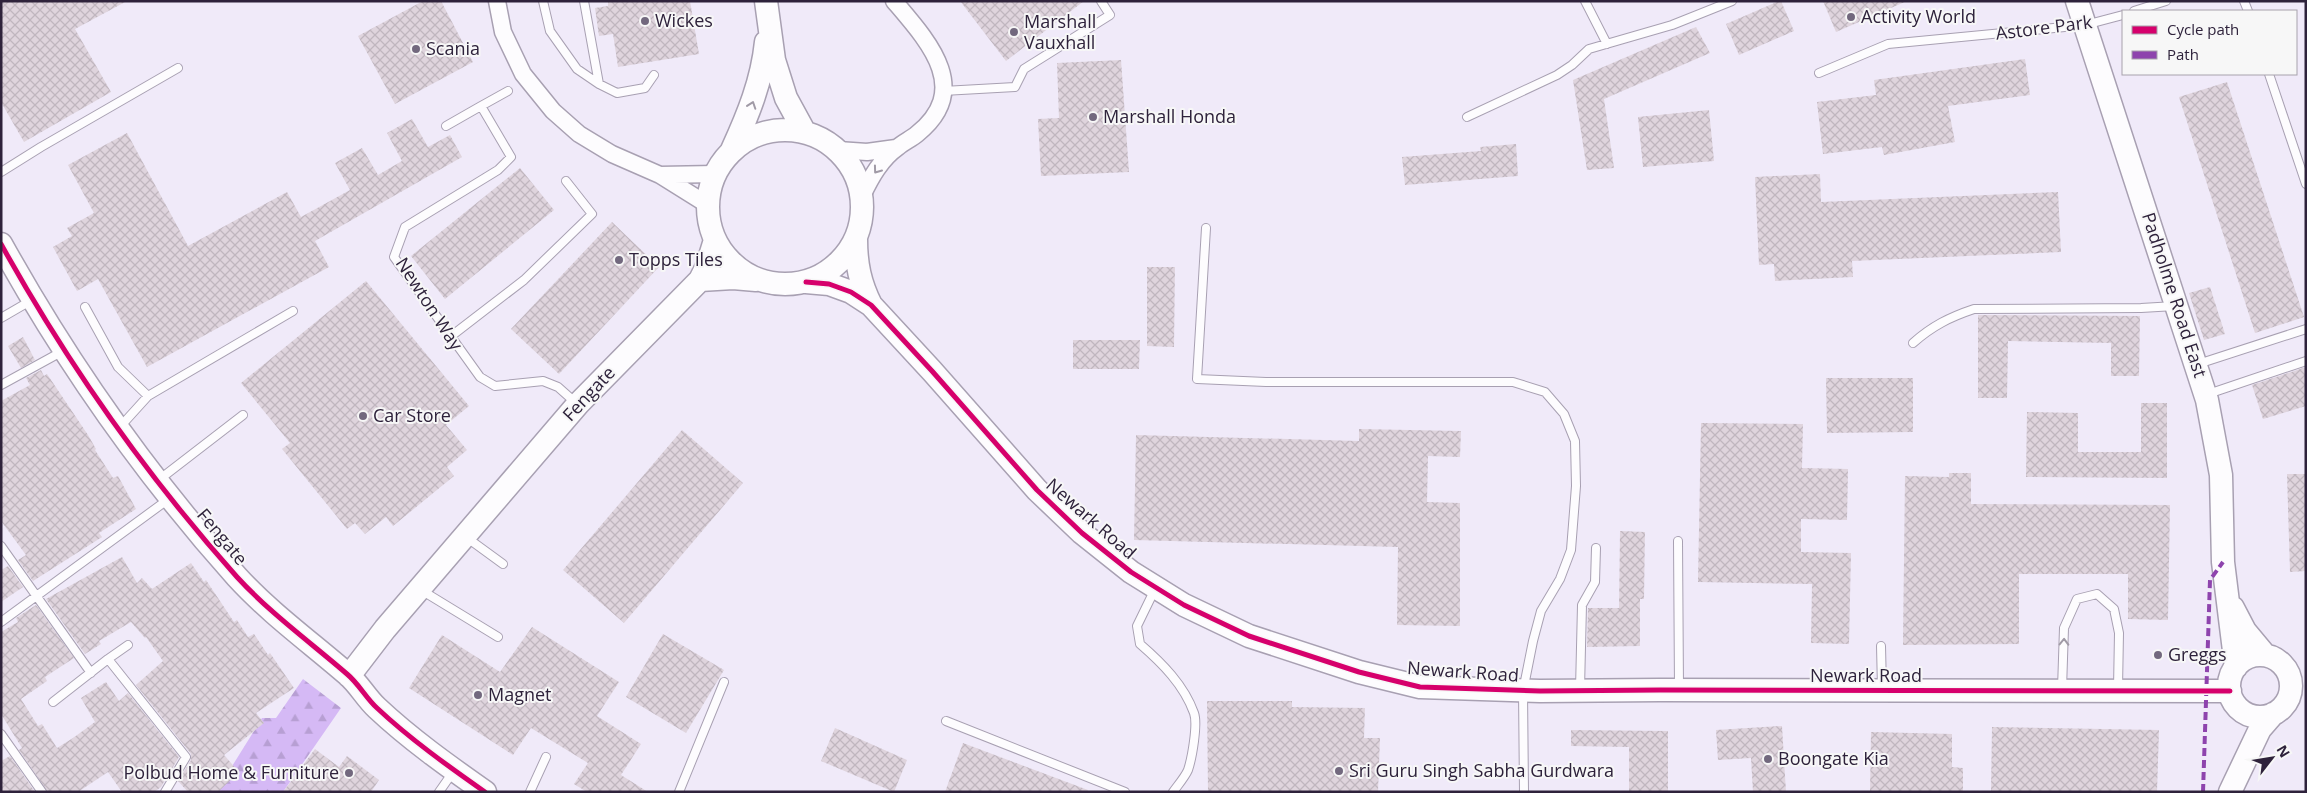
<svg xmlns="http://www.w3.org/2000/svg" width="2307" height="793" font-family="'Open Sans',sans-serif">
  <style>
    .forest { fill: url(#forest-firs) }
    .building { fill: url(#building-cross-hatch) }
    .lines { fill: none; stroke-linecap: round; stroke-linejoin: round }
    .lane-casing { stroke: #a8a0b2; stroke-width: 10 }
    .street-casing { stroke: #a8a0b2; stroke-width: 19 }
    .secondary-casing { stroke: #a8a0b2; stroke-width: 25 }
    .lane { stroke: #fdfcfe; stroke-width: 8 }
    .street { stroke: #fdfcfe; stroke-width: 16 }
    .secondary { stroke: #fdfcfe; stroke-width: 22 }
    .quiet { stroke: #8e44ad; stroke-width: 4; stroke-dasharray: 8 4; stroke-linecap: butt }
    .cycleway-casing { stroke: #f7f7f7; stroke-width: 8 }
    .cycleway { stroke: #d6006c; stroke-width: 5 }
    .oneway { stroke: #a09aa6 }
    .poi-dot { fill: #72687e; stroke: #f7f7f7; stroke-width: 2 }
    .labels { text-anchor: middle; stroke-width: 4; stroke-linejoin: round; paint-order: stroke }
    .poi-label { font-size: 18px; fill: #2e223b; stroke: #f7f7f7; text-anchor: start }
    .street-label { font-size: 18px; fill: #2e223b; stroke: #f7f7f7 }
  </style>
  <defs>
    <pattern id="forest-firs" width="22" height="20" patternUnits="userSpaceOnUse" patternTransform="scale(1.25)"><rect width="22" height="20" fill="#d5b9f5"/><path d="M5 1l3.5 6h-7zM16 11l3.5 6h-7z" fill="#b79fd3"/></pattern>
    <pattern id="building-cross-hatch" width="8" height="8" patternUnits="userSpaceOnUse" patternTransform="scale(1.25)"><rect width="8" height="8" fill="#dfd4dd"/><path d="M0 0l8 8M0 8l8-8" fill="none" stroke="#c0b6bf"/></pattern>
  </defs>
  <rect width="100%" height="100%" fill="#f0eaf9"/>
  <path class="forest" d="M303,679L341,708L283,792H216L262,718H276Z"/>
  <path class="building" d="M1,1H127L75,29L111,92L24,142L1,102Z
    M423,1H441L473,62L395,104L358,36Z
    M608,1H690L699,54L618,67L613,34L599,36L595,8L608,6Z
    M960,1H1084L1006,61Z
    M1779,1H1781L1794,31L1739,55L1726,24Z
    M1823,1H1907L1836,32Z
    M1696,27L1710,53L1604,99L1614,168L1587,170L1573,80Z
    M2025,59L2030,95L1948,106L1955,142L1884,155L1882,147L1823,154L1817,102L1876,95L1874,80Z
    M1121,60L1129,172L1041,176L1038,119L1059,118L1057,63Z
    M2227,82L2304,317L2255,333L2179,97Z
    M1709,110L1714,161L1643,167L1638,117Z
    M412,119L428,147L450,135L462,157L315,241L329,267L147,367L98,279L77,291L53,247L72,236L67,228L94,213L68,165L127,133L188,246L287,192L301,217L350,190L335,163L362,148L378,175L402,161L387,133Z
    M1516,144L1518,176L1405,185L1402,157L1481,151L1480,147Z
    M520,168L554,210L445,299L411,256Z
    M1820,174L1821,202L2058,192L2061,252L1852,261L1853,277L1775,281L1774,264L1759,265L1755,177Z
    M612,222L659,267L559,374L511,329Z
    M1147,267H1175L1174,347L1147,346Z
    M366,281L469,406L446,425L467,450L447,467L454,476L393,526L386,517L365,534L355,523L347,529L282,449L290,443L241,383Z
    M2210,287L2225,334L2204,340L2189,293Z
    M1978,315L2140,316L2139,376H2111V343L2008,341L2007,398H1978Z
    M23,337L35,360L21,368L8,346Z
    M1073,340H1140L1139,369H1073Z
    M2306,367V406L2263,419L2252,385Z
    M41,370L44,376L47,374L88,435L96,449L95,450L113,478L118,476L136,509L99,533L102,537L33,581L18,560L26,555L1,521V401L30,385L26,378Z
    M1826,378H1913V432L1827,433Z
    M2141,403H2167V478L2026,477L2027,412L2078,413V452H2141Z
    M1701,423L1803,424L1802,468L1848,469L1847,520L1801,519V552L1851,553L1849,644L1811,643L1812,584L1698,582Z
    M1359,429L1461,431L1460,457L1428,456L1427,502L1460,503V626L1397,625L1398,547L1134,540L1136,435L1359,441Z
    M682,430L743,483L624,623L563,570Z
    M1949,473H1971V504L2170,505L2168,620L2128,619V574H2019V644L1903,645L1905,476L1949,477Z
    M2287,474H2306V571L2290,572Z
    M1620,531L1645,532L1644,599H1640V646L1587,647L1588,608H1619Z
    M122,557L137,583L142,578L152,589L191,563L204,582L206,580L234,622L237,620L248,637L254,634L268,655L270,653L294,688L256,713L264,723L224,755L239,772L218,792H188L178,781L191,760V754L136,685L163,661L146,637L145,638L131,622L99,641L101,644L85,654L46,599Z
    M8,566L23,587L1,602V570Z
    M36,605L74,658L45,677L47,681L21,699L38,726L42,724L57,748L73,738L95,722L81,698L106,682L119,701L128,693L179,757L161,787L154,792H122L108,772L78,792H48L19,750L22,748L1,714V632L18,622L16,618Z
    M532,627L619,682L597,716L641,744L621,775L648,792H587L574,784L588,763L531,728L513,755L409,688L442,635L500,672Z
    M663,634L724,670L686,733L626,697Z
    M1207,701H1292V707L1365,708L1364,738H1380L1378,792H1208Z
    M1782,726L1786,792H1753L1751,758L1718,760L1716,730Z
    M1992,727L2159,730L2157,792H1991Z
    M835,728L907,760L894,792L821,761Z
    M1571,730L1668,731V792H1629V747L1571,746Z
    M1871,732L1952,734V767L1963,768V792H1870Z
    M963,743L1088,790L1087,792H945Z
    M315,749L339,767L347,756L379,780L371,792H283Z
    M10,756L35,792H1V761Z"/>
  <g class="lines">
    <g class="lane-casing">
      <path id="lane" d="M543,1L550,31L577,69L599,84L584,1
        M1585,1L1607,44
        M2244,1L2248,11
        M2134,11L2166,1
        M1819,73L1888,44L2085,25L2123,15
        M2269,74L2306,184
        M599,84L617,93L645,88L654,75
        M508,91L481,106L511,157L498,170L405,227L394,257L480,377L495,386L543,381L558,387L576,403
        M943,91L1015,87L1024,69L1110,15L1101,1
        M1467,117L1557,75L1572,65L1589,49L1672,25L1732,1
        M446,126L481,106
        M1,172L41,147L178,68
        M1206,228L1197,379L1266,382H1513L1545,392L1564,414L1575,441L1576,486L1571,550L1560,579L1541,611L1533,641L1523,691L1524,792
        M85,307L118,367L148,396L119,428
        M1,318L32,300
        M450,337L524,280L592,214L566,181
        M1913,343C1932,326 1950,317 1974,309L2141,308L2175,306
        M2198,364L2306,329
        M1,385L63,351
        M2208,394L2306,361
        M148,396L293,311
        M160,479L243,415
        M466,537L503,564
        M1678,541L1679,688
        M1,546L91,673
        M1155,589L1137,626L1140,644C1162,663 1184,685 1194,713C1198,724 1192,758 1188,770C1185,777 1178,785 1173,792
        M421,590L498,637
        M1,622L170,498
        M1881,646L1882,688
        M108,659L128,645
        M1580,689L1582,605L1595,582L1596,548
        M2062,689L2064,628L2077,599L2097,594L2114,609L2119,633L2118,688
        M53,702L108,659L186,757L165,792
        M946,721L1125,792
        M1,734L42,792
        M439,792L453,772
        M530,792L546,757
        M679,792L724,682"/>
    </g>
    <g class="street-casing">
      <path id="street" d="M497,1L503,32L523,74L553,111L579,134L612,154L660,175L708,205
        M838,150L867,152L896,148
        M660,175L715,174
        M862,196C871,177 881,159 898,147C904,142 911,139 917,134C973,89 928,41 894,1"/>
    </g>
    <g class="secondary-casing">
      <path id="secondary" d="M766,1L774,60L786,98L804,131
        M2077,1L2207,400L2221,475L2223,562L2236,667
        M708 207a77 77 0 1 1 154 0a77 77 0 1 1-154 0Z
        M732,150C748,115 762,81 766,42
        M856,239C856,264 860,283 871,305
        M1,244C67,363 146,475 237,577C270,613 310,642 347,674C359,684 366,698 377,708C410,739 448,766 485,792
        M700,280L733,278L756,280
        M806,282L829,284L851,292L871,305L932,371L1037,490L1082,533L1131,572L1184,605L1249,636L1359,672L1420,687L1540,691L1660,690L2230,691
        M2233,608L2245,631L2265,655
        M2229 686a31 31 0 1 1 62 0a31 31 0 1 1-62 0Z
        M349,676L385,629L578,404L700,280L707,266L715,240
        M2230,792L2260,729L2273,714"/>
    </g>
    <use href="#lane" class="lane"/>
    <use href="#street" class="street"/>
    <use href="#secondary" class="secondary"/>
    <path class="quiet" d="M2203,792L2210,580L2223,562"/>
    <g class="cycleway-casing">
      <path id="cycleway" d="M1,244C67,363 146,475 237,577C270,613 310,642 347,674C359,684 366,698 377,708C410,739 448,766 485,792
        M806,282L829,284L851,292L871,305L932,371L1037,490L1082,533L1131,572L1184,605L1249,636L1359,672L1420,687L1540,691L1660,690L2230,691"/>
    </g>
    <use href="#cycleway" class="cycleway"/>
  </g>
  <defs><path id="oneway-chevron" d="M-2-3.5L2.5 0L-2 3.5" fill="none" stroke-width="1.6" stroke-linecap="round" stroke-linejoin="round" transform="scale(1.25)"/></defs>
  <g class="oneway">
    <use href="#oneway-chevron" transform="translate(752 105) rotate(-71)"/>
    <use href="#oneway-chevron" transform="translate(877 170) rotate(126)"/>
    <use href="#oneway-chevron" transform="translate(2064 642) rotate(-89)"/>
  </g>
  <g class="poi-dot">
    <circle cx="1851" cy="17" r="5"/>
    <circle cx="645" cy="21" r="5"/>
    <circle cx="1014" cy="32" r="5"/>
    <circle cx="416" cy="49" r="5"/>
    <circle cx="1093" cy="117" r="5"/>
    <circle cx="619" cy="260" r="5"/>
    <circle cx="363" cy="416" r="5"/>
    <circle cx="2158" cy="655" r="5"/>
    <circle cx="478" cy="695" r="5"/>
    <circle cx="1768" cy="759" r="5"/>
    <circle cx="1339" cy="771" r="5"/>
    <circle cx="349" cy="773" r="5"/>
  </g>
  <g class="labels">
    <g class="poi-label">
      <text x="1861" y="23">Activity World</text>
      <text x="655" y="27">Wickes</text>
      <text x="1024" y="28">Marshall<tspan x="1024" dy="21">Vauxhall</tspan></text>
      <text x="426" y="55">Scania</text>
      <text x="1103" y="123">Marshall Honda</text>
      <text x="629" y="266">Topps Tiles</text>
      <text x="373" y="422">Car Store</text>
      <text x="2168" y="661">Greggs</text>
      <text x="488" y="701">Magnet</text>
      <text x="1778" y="765">Boongate Kia</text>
      <text x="1349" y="777">Sri Guru Singh Sabha Gurdwara</text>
      <text x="339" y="779" text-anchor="end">Polbud Home &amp; Furniture</text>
    </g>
    <g class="street-label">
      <text transform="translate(2044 28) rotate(-7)" y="6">Astore Park</text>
      <text transform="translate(2174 295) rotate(72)" y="6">Padholme Road East</text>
      <text transform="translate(429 304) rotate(57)" y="6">Newton Way</text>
      <text transform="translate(589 394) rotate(-47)" y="6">Fengate</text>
      <text transform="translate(1091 519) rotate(41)" y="6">Newark Road</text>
      <text transform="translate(222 537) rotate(50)" y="6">Fengate</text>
      <text transform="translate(1463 672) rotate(4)" y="6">Newark Road</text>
      <text x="1866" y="682">Newark Road</text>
    </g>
  </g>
  <rect width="2307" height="793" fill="none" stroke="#2e223b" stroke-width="5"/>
  <rect x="2122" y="10" width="175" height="65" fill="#f7f7f7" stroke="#a7a2ac"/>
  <rect x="2132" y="26" width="25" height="8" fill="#d6006c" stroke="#a7a2ac"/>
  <text x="2167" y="35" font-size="15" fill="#2e223b">Cycle path</text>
  <rect x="2132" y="51" width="25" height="8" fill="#8e44ad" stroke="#a7a2ac"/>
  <text x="2167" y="60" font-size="15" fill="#2e223b">Path</text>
  <g transform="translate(2272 758) rotate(59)" stroke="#f7f7f7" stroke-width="4" paint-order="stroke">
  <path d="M0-4L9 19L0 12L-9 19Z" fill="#2e223b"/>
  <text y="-8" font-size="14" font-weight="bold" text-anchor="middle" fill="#2e223b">N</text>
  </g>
</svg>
